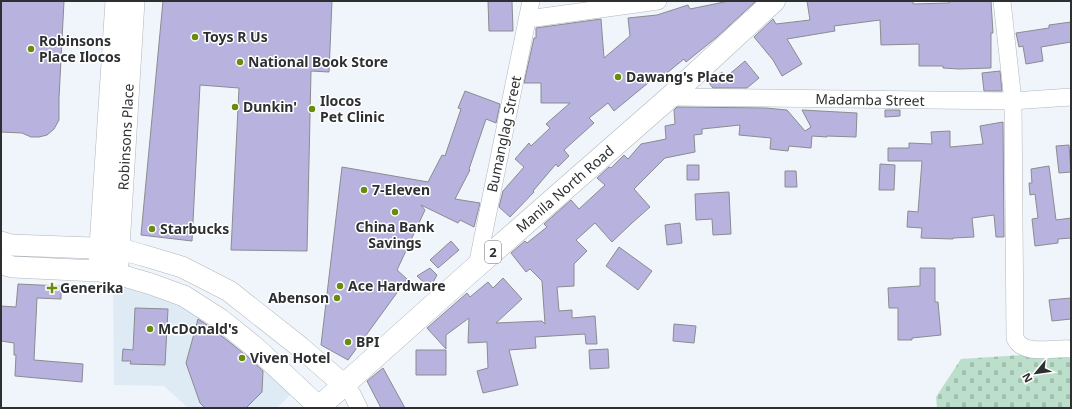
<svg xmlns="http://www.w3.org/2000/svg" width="1072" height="409" font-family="'Noto Sans',sans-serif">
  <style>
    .built { fill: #deebf5 }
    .cemetery { fill: url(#cemetery-stones) }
    .building { fill: #b7b3de; stroke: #8b8b91 }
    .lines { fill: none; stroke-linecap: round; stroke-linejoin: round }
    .minor-casing { stroke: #b1b7bc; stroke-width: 18 }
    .tertiary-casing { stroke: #b1b7bc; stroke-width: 22 }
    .trunk-casing { stroke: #b1b7bc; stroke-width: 23 }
    .minor { stroke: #fff; stroke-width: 17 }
    .tertiary { stroke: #fff; stroke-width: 21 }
    .trunk { stroke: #fff; stroke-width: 22 }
    .poi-dot { fill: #698b0e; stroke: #fff; stroke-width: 1.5 }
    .labels { text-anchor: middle; stroke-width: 3; stroke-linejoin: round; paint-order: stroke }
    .shield { fill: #fff; stroke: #6c6d6f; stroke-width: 1 }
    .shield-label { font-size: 13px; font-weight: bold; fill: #2d2f31 }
    .poi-label { font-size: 14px; font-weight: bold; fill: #2d2f31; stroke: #fff; text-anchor: start }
    .street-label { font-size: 14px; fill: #2d2f31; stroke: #fff }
  </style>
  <defs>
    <pattern id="cemetery-stones" width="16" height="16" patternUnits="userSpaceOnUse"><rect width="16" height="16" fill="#bcdfcb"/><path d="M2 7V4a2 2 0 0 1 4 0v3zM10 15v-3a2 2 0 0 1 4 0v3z" fill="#a2c0af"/></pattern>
  </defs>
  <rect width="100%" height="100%" fill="#eff5fa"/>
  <path class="built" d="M141,269L216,306L300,385L277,408H188L164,386L114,385L113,280Z"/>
  <path class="cemetery" d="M1071,352V408H937L936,397L961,359Z"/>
  <path class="building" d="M1,1H64L59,98V120L54,129L47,135L39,137H31L22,133L1,132Z
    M163,1H332L329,72L311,71L307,251L231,250L239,88L200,85L192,241L141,235Z
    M488,1H512L513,31H489Z
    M729,1H756L717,37L686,62L684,59L657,81L654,78L614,111L608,103L589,118L594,123L564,150L569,156L558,167L556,164L533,191L534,192L510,217L499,207L503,191L524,167L515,159L529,143L531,146L550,128L546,124L570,103H541V83H524L534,38H536V28L601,19L604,58L630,36L628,18L657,15L688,5L690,9Z
    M807,1H913V4L949,3V1H991L993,33H991V68L959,69L943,68V66H919V44L881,45L880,20L834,26L835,31L787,39L802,64L782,76L773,60L754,37L773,19L776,24L810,20Z
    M1071,22V42L1041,47L1043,61L1026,64L1023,46L1019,47L1016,33L1049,28V25Z
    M745,61L759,78L747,88H713L709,83L722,72L726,77Z
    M1000,71L1002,91H984L982,73Z
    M465,91L500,104L496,123L486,119L469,169L470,170L455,199L480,203L474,227L460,220L458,223L421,205L425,210L397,270L407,279L348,360L321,345L342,167L428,182L442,155L445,156L461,109L458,108Z
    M677,107L766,108L787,110L805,131L811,127L802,110L857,113L856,137L827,136V137L812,136L811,148L789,146L788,151L770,149L771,138L739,135L740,125L702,129V134L694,135L695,152L665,158L634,189L650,207L632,223L612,242L595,223L576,240L587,251L574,264V286L557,287L559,311L572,310V318L595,316L597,344H586L585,334L535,337L536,348L509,350L518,385L483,393L477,371L488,368L487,342L468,343L469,318L446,335V349L427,328L467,293L470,297L488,282L493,288L503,278L522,299L496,323L542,321L545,324L542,281L530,269L526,272L511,253L525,241L527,243L547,227L544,224L571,200L579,209L605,185L597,178L609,167L611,168L624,155L628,159L641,144L666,139L665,126L675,124L674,110Z
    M885,110H900V116L885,117Z
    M1003,122L1004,237H996L994,215L972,218L974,237L953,238V239L921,238L922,228L907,227L908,211L918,212L922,161H888V148H909V143L932,144L931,132L950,131V147L983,144L980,126Z
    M1069,145L1071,172L1059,173L1056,146Z
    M880,164L895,165L894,190H879Z
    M687,165H699V180H687Z
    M1049,166L1056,220L1071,218V238L1058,239V243L1035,246L1032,219L1038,218L1035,194L1030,195L1029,183H1032L1031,169Z
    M785,171H796L797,187H785Z
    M729,192L731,234L713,235L712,219L696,220L695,194Z
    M680,223L682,243L667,245L665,225Z
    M451,241L459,250L438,268L430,260Z
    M619,247L652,271L638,290L606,266Z
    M430,268L437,275L430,288L417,276Z
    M920,268H935V302H938L941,335L912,338V340H898V308H889L888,288L920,286Z
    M18,284L61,286V299L37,298L34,360L83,364L82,382L15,376L16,355H14V343L1,341V306L16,307Z
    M1071,298V319L1052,321L1049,300Z
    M135,308L168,309L165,365L130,364L131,361H122L123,349L133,350Z
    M198,319L213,329L248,357L263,371L262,392L246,408H205L200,403L186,363Z
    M674,324L696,326L694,343L673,341Z
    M608,349L609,368L590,369L589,350Z
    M416,350H446V375H416Z
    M383,368L405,408H381L367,381Z"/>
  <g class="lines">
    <g class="minor-casing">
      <path id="minor" d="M1002,1L1013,101L1015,338C1023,357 1054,347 1071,349
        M528,19L658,1
        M670,97L1013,101L1071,97
        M477,266L531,1
        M344,385L352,394L359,408"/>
    </g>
    <g class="tertiary-casing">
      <path id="tertiary" d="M1,242L11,245L120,249L142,255L182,267L229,291L300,347L344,385
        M99,262L116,1
        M118,263L134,1
        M1,264L13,267L98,271L117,274L151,284L184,296L220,319L256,348L319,407"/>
    </g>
    <g class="trunk-casing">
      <path id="trunk" d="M318,408L477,266L670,97L774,1"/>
    </g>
    <use href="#minor" class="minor"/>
    <use href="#tertiary" class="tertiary"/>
    <use href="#trunk" class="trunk"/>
  </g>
  <g class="poi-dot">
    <circle cx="195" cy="37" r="4"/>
    <circle cx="31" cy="49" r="4"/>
    <circle cx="240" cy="62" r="4"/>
    <circle cx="618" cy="77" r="4"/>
    <circle cx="235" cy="107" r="4"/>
    <circle cx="312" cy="109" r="4"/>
    <circle cx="364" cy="190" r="4"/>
    <circle cx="395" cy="212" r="4"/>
    <circle cx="152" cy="229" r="4"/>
    <circle cx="340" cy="286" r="4"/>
    <path d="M50 282h4v4h4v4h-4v4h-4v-4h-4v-4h4z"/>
    <circle cx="337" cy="298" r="4"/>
    <circle cx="150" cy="329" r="4"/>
    <circle cx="348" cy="342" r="4"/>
    <circle cx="242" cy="358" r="4"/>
  </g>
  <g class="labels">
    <rect class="shield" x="485" y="241" width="16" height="22" rx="3"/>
    <g class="shield-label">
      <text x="493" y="257">2</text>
    </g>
    <g class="poi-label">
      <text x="203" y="42">Toys R Us</text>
      <text x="39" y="46">Robinsons<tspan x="39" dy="16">Place Ilocos</tspan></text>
      <text x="248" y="67">National Book Store</text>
      <text x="626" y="82">Dawang's Place</text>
      <text x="320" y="106">Ilocos<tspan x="320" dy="16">Pet Clinic</tspan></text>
      <text x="243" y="112">Dunkin'</text>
      <text x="372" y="195">7-Eleven</text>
      <text x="395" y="232" text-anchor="middle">China Bank<tspan x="395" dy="16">Savings</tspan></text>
      <text x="160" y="234">Starbucks</text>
      <text x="348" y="291">Ace Hardware</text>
      <text x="60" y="293">Generika</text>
      <text x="329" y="303" text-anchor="end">Abenson</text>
      <text x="158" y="334">McDonald's</text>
      <text x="356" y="347">BPI</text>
      <text x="250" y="363">Viven Hotel</text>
    </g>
    <g class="street-label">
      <text transform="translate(870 100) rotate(1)" y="5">Madamba Street</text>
      <text transform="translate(504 134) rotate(-78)" y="5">Bumanglag Street</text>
      <text transform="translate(126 137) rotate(-87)" y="5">Robinsons Place</text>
      <text transform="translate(565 189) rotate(-41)" y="5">Manila North Road</text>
    </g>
  </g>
  <rect width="1072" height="409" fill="none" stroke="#2d2f31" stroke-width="4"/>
  <g transform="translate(1036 373) rotate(241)" stroke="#ffffff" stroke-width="3" paint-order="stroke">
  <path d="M0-3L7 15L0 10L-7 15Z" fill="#2d2f31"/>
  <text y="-6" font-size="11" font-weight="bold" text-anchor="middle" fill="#2d2f31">N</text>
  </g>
</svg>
